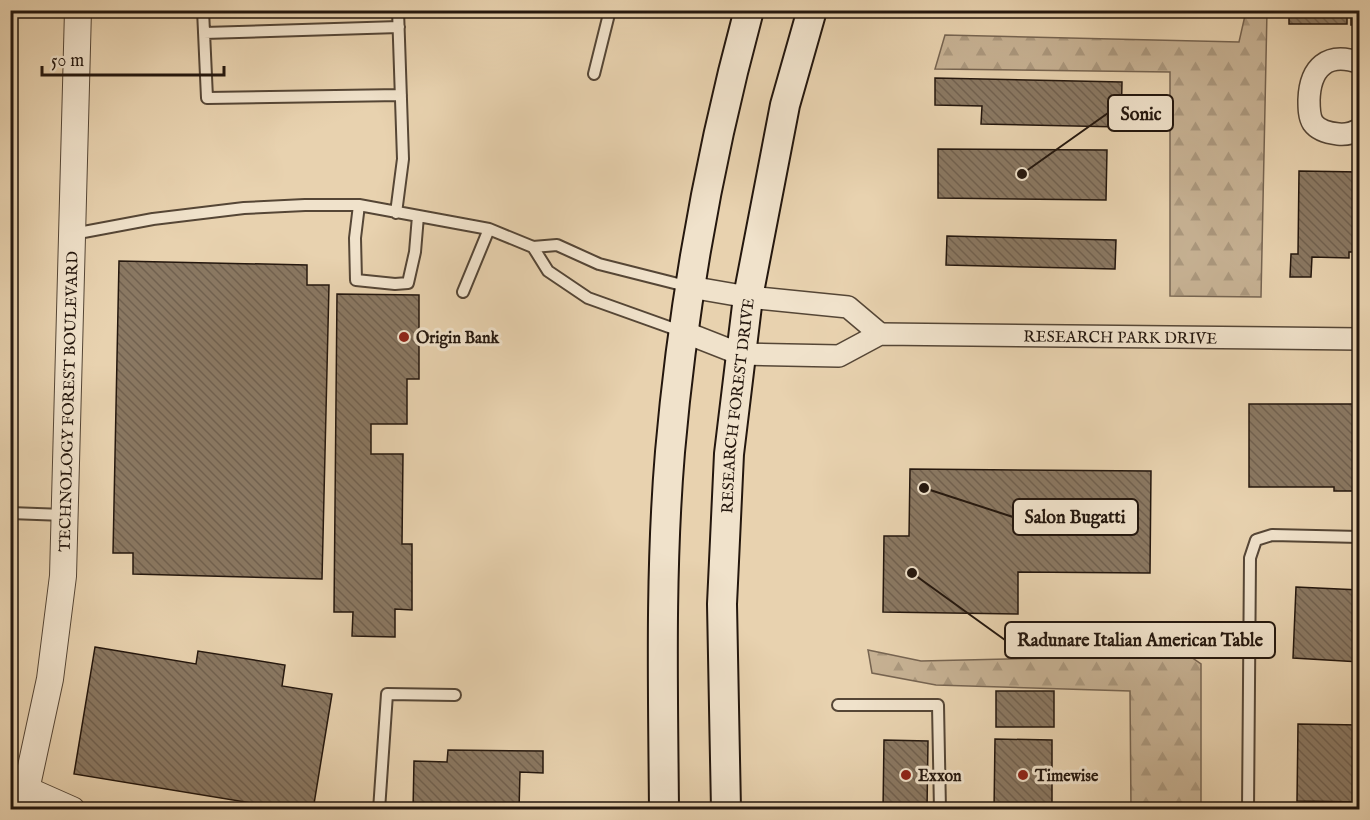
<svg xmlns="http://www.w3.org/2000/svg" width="1370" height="820" font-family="'IM FELL English',serif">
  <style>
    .forest { fill: url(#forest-firs); stroke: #766451; stroke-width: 1.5 }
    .building { fill: url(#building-back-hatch); stroke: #24170e; stroke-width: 1.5 }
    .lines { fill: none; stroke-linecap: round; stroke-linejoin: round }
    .service-casing { stroke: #554636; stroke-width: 14 }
    .minor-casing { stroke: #554636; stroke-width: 24 }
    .tertiary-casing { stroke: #554636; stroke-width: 28 }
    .secondary-casing { stroke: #24170e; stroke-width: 32 }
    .service { stroke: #f0e2cb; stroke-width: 10 }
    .minor { stroke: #f0e2cb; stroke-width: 21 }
    .tertiary { stroke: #f0e2cb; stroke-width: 26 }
    .secondary { stroke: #f0e2cb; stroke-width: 28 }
    .poi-dot { fill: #8f2418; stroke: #f0e2cb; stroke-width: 2 }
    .labels { text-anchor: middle; stroke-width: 6; stroke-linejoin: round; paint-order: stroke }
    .poi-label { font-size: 16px; font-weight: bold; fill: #24170e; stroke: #f0e2cb; text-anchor: start }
    .street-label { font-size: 16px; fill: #24170e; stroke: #f0e2cb }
    .leader { fill: none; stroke: #24170e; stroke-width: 2 }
    .callout-dot { fill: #24170e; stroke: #f0e2cb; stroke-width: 2 }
    .callout { fill: #f0e2cb; stroke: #24170e; stroke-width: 2 }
    .callout-label { font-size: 18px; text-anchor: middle; font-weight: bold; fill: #24170e }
  </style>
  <defs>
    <pattern id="forest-firs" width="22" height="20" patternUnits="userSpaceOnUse" patternTransform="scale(1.5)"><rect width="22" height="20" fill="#c7b294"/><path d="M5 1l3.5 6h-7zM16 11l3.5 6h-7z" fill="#ab987e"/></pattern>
    <pattern id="building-back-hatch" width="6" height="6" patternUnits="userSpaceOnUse" patternTransform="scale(1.5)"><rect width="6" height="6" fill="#8a7862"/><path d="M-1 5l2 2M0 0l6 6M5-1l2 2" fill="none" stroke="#71614f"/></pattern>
  </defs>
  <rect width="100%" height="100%" fill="#e8d2af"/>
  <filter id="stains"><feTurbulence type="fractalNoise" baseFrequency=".00333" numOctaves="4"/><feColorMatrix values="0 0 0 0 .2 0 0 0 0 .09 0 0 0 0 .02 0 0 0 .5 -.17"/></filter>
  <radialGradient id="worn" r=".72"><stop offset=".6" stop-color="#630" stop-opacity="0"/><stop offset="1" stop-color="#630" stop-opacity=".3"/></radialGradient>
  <path class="forest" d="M1246,11H1267L1261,297L1170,296V72L935,69L945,35L1239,42Z
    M868,650L921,661L1188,655L1201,664V809H1131L1130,691L936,685L872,673Z"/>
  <path class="building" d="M1289,10H1347V24H1289Z
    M1351,10H1360V25H1351Z
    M935,78L1122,82L1121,127L981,124L982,106L935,105Z
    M938,149L1107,150L1106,200L938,198Z
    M1299,171L1360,172V252H1349V258L1312,257L1311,277H1290L1291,254H1298Z
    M947,236L1116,240L1115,269L946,265Z
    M119,261L307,265V285H329L322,579L133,574V553H113Z
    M337,294L419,295V379H407V424H371V454H403L402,544H412V610L395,609V637L352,636L353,612H334Z
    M1249,404H1360V491H1334V487H1249Z
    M910,469L1151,471L1150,573L1018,572V614L883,612L884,536H909Z
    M1296,587L1360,590V662L1293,658Z
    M95,647L196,664L198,651L285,665L282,686L332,694L313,810H294L74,774Z
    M996,691H1054V727H996Z
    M1298,724L1360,725V802L1297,801Z
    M995,739L1052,740V810H994Z
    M884,740L928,741L927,810H883Z
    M448,750L543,751V773L520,772L519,810H413L414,761L447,762Z"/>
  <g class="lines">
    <g class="service-casing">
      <path id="service" d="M203,10L207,98L401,95
        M204,33L399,27
        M594,74L610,10
        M359,205L355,238L356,280L395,284L408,283L415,252L418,216
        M396,213L403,159L398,10
        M489,229L533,247L557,245L599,264L690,287
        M73,234L153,219L244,208L305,205H359L489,229L463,292
        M533,247L548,271L588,298L683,332
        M10,513L64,515
        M838,705H938L940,810
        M379,810L387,694L455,695
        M1248,810L1250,558L1256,540L1272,535L1360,537"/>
    </g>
    <g class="minor-casing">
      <g id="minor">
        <path d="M1360,63C1327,51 1310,68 1309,100C1309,107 1309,117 1313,123C1318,130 1329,133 1338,134C1346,135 1353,133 1360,129"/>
        <path d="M690,287L748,297L848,307L880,334"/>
        <path id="s1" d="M684,332L740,354L839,356L880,334L1360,339"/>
        <path d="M16,810L26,790"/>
      </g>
    </g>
    <g class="tertiary-casing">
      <g id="tertiary">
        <path d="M11,783L72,810"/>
        <path id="s2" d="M26,790L50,679L63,576L78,10"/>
      </g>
    </g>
    <g class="secondary-casing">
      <g id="secondary">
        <path d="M664,810C663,690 660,571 670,452C683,303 710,154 749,10"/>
        <path id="s3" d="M726,810L722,604L729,454L748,297L785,105L812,10"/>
      </g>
    </g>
    <use href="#service" class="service"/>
    <use href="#minor" class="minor"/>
    <use href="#tertiary" class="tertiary"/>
    <use href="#secondary" class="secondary"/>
  </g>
  <g class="poi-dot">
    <circle cx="404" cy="337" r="6"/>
    <circle cx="906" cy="775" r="6"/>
    <circle cx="1023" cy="775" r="6"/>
  </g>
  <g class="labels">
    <g class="poi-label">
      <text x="416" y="343">Origin Bank</text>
      <text x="918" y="781">Exxon</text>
      <text x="1035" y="781">Timewise</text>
    </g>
    <g class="street-label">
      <text dy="6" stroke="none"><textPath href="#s1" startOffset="446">RESEARCH PARK DRIVE</textPath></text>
      <text dy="6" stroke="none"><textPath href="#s2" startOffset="392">TECHNOLOGY FOREST BOULEVARD</textPath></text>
      <text dy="6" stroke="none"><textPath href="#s3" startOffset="405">RESEARCH FOREST DRIVE</textPath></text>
    </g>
  </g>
  <path class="leader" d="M1022 174L1108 113M924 488L1013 517M912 573L1005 640"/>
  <g class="callout-dot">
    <circle cx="1022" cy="174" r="6"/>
    <circle cx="924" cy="488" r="6"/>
    <circle cx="912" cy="573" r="6"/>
  </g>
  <g class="callout">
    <rect x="1108" y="95" width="65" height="36" rx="6"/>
    <rect x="1013" y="499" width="125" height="36" rx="6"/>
    <rect x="1005" y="622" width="270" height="36" rx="6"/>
  </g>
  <g class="callout-label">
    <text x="1141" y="120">Sonic</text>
    <text x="1075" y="523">Salon Bugatti</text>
    <text x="1140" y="646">Radunare Italian American Table</text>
  </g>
  <rect width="1370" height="820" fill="none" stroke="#e8d2af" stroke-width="36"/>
  <rect x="12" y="12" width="1346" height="796" fill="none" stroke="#24170e" stroke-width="3"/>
  <rect x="18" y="18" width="1334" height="784" fill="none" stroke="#24170e" stroke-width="1.5"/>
  <path d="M42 66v9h182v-9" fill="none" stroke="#24170e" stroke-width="3"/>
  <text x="51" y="66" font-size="18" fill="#24170e" stroke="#f0e2cb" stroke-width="4.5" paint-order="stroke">50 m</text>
  <rect width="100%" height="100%" filter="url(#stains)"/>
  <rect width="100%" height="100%" fill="url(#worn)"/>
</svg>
